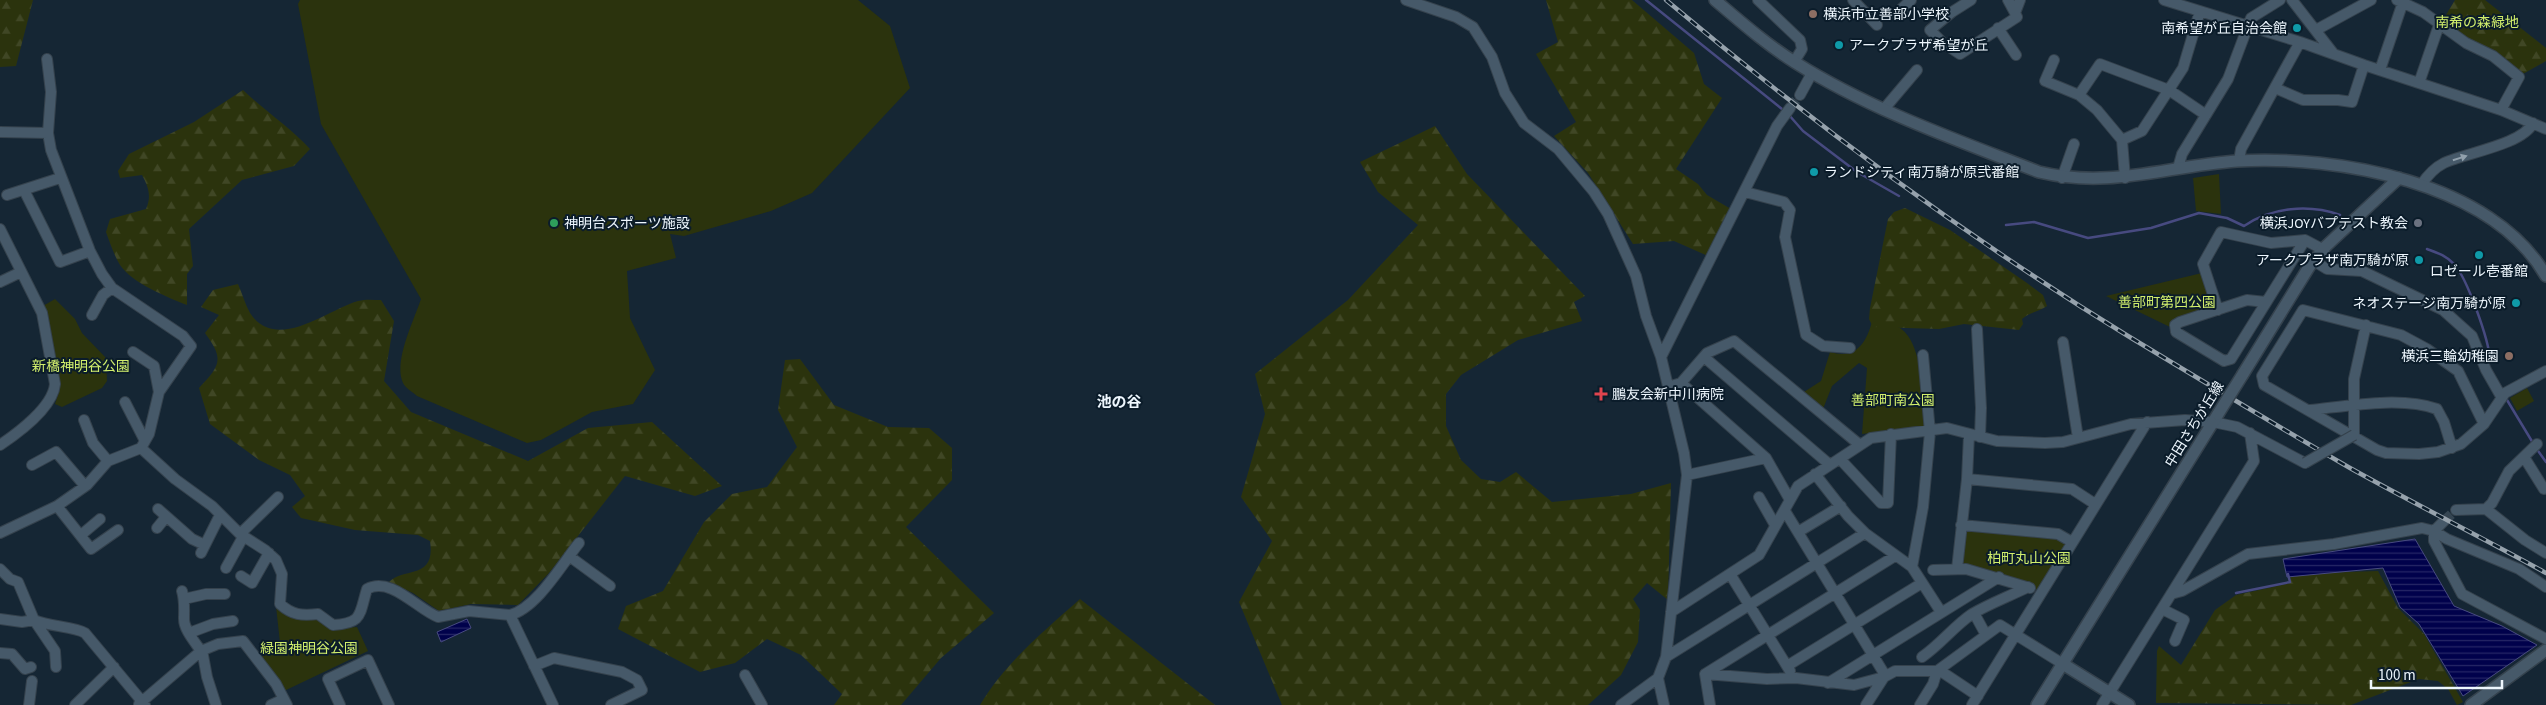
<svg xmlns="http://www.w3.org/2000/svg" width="2546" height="705" font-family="'Source Sans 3','Noto Sans JP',sans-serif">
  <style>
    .green { fill: #2b330d }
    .forest { fill: url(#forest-firs) }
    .water { fill: url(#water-rules); stroke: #474a80 }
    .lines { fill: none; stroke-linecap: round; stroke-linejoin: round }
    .stream { stroke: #474a80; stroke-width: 2.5 }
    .minor-tunnel { stroke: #354552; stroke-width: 10; stroke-dasharray: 10 5; stroke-linecap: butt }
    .minor-casing { stroke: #35424d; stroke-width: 12 }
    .tertiary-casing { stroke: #35424d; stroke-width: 14 }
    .minor { stroke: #465969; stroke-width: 10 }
    .tertiary { stroke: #465969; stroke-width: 11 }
    .rail-casing { stroke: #96a2ac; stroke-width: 4.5 }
    .rail { stroke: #0b1c2a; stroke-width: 2.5; stroke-dasharray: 8; stroke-linecap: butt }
    .minor-bridge-casing { stroke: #35424d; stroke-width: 12; stroke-linecap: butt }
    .tertiary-bridge-casing { stroke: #35424d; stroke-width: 14; stroke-linecap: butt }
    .minor-bridge { stroke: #465969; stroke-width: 10 }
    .tertiary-bridge { stroke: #465969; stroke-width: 11 }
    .oneway { fill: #91a0ac }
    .education-dot { fill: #8d6e63; stroke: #0b1c2a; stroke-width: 2 }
    .culture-dot { fill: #0f9aa8; stroke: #0b1c2a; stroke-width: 2 }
    .leisure-dot { fill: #2e9e5b; stroke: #0b1c2a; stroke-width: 2 }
    .worship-dot { fill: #6b7280; stroke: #0b1c2a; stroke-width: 2 }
    .health-dot { fill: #e0444e; stroke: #0b1c2a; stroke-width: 2 }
    .labels { text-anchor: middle; stroke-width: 4; stroke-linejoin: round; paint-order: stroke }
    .poi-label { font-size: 14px; fill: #edf6fd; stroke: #0b1c2a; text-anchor: start }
    .park-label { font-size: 14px; fill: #d1ee6c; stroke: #0b1c2a }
    .street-label { font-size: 14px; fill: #edf6fd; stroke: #0b1c2a }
    .neighbourhood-label { font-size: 15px; font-weight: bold; fill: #edf6fd; stroke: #0b1c2a }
  </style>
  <defs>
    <pattern id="forest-firs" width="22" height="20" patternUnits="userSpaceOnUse" patternTransform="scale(1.25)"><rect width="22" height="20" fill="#2b330d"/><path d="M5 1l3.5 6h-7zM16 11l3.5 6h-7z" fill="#404725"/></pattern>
    <pattern id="water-rules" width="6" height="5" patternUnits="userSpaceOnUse" patternTransform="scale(1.25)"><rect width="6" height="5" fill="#00014b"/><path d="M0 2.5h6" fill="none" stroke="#262766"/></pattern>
  </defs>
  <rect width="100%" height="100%" fill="#152634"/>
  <path class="green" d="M300,0H858L890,26L910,88L812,193L771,211L684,236L670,234L676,258L627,271L630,318L655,370L633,404L592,412L541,440L527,443L417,396C413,392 405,388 403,383C393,362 414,320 421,299L321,124L298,4Z
    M2219,174L2221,214L2196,211L2193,178Z
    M2202,273L2213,307L2181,318L2170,327L2106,296Z
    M55,299L75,319L82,333L106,358L107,381L102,388L62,407L55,404L60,389L48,320L43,306Z
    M1873,318C1881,321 1891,323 1898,327C1924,340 1922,400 1925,426L1862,434L1867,368L1859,363L1832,386L1823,409L1804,392L1821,381L1830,352C1857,360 1867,342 1873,318Z
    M2527,388L2534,401L2517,411L2510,398Z
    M1964,529L2057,537L2066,545L2039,591L2016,578L1959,566Z
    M276,606L316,617L333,629L357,627L368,651L284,691L261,657L280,643Z"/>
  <path class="forest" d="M0,0H33L16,66L0,67Z
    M1546,0H1632L1694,53L1704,84L1722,98L1676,169L1698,184L1707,195L1731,209L1708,256L1674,241L1633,244L1588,173L1554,136L1576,122L1536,54L1558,42Z
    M2455,0H2485L2546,48V61L2523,74L2441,23Z
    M243,90C265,111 290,127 310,149L294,166L242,180L189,229L193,266L187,274V305C167,297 132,283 120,265C114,255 110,243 106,232L110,219L146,209C152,196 148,186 142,175L120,178L118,171L129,154L194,122Z
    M1435,126L1467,174L1585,296L1574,302L1582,321L1518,340L1461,375L1446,394V426L1461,460L1481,479L1500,482L1516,472L1552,502L1631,494L1671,483L1668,600L1647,583L1633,599L1640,610L1638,642L1621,675L1588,705H1282L1239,602L1272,541L1241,497L1265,414L1255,374L1348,300L1418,225L1378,192L1360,162Z
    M1905,208L1950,230L2027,283L2043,295L2047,306C2039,312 2030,312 2022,319L2023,324L2019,330L1964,324L1939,329L1873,327L1869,319L1870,308L1888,219L1894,212Z
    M238,284C242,293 245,304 250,313C276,353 327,310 358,301C366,299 373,300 381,300L394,321L384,381L411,412L528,461L588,428L652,422L722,486L695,496L625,476L549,573L518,605L471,604L439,611L413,593L389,582C404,567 436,580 430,541L418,535L355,530L301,518L292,507L305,496L290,475L259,460L210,424L199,388C221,365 224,359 205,333L219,315L201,307L213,290Z
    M800,359L834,405L888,427L929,428L952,448V480L906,527L994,613L941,658L901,705H834L842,694L801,655L767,639L735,663L700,672L618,629L626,606L663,591L704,522L732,494L767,487L797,447L778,410L785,360Z
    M2378,571L2398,608L2424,634L2463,702L2457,705L2448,689L2438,681L2419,679L2351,705L2156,703L2157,651L2159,646L2181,665L2215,610L2236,595L2291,583L2290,574Z
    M1080,599L1215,705H980C1005,663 1044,631 1080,599Z"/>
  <path class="water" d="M2415,539L2454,606L2502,626L2537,645L2463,696L2419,624L2400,607L2383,568L2287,577L2283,559Z
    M467,619L471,628L441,642L437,632Z"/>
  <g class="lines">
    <path class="stream" d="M1646,0L1782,109
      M1789,115L1803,131L1857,172L1899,196
      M2006,225L2034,222L2088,238L2151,228L2199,213L2227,218L2244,226C2272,207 2309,204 2340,215
      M2427,249C2438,253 2445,255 2454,264C2467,278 2489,340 2490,360
      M2507,400L2533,443
      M2536,448L2546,462
      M2236,593L2290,582L2288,574"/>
    <path class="minor-tunnel" d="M1790,108L1800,95
      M2444,521L2456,510"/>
    <g class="minor-casing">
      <path id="minor" d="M1406,0L1456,17L1473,27L1492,57L1505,93L1524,123L1558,149L1594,192L1608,214L1636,276L1646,316L1661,357L1684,453L1687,475L1666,657L1658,678L1664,705
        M1758,0L1800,40L1802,49L1794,62
        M1853,0L1877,25
        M1971,0L1952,12L1930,30L1942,42L1960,54L2017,17L2015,13L2020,0
        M2008,0L2015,13
        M2164,0L2300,42L2364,65L2501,110L2546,129
        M2292,0L2333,53
        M2397,0L2423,12L2466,43L2493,56L2519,77L2501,110
        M1896,14L1911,0
        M1998,28L2016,55
        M2316,30L2371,0
        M2054,60L2045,81L2079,95
        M2380,70L2403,2
        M2419,83L2439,25
        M2275,88L2303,100H2338L2352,102L2364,65
        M1800,95L1812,73
        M1884,109L1917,70
        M0,132L48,133
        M2122,140L2142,131L2183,68L2200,11
        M2239,161L2241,149L2300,42
        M2178,168L2182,154L2228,79L2251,18L2280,0
        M2062,178L2074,144
        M2125,178L2122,140L2097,110L2079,95L2100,64L2169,90L2206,115
        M2421,185C2427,176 2434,168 2444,163C2465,153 2522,145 2533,123
        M24,190L60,262L90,251
        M1745,192L1784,202L1790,210L1785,237L1806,335L1823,346L1850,348
        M7,195L60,178
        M0,229L42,313L55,384C53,407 18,433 0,445
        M2314,261L2327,269L2362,271L2443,310L2472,336L2486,370L2502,398
        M0,282L21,272
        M2266,302L2247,300L2180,322L2175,325L2176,332L2224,361L2231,359L2305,240
        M2218,310L2203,264L2221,232L2271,243L2305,240L2324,250
        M92,315L103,295L112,288
        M1977,329L1981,408L1980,437
        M2063,342L2078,438
        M133,352L154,366L159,392
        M1661,357L1777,126L1790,108
        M1704,357L1829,464
        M1681,383L1766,458L1790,500
        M1668,387L1681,383L1707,353L1734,341L1860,445
        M125,402L145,441
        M2310,410C2348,406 2401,396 2437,409L2444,422L2452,448
        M84,420L93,443L108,461
        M2484,424L2458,371L2427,349L2401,335L2303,310L2262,376L2264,385L2377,450L2386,453L2419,454L2438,452L2461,444L2484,424L2505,393L2546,371
        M2354,435V379L2366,325
        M141,448L175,479L212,506L240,534L265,550L276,560L282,574L280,604C292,615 302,616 318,614L333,625C363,623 359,615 367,589C391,576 417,609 438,617L469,611L510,615C537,608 562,564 579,543
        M2524,457L2544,489
        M1840,459L1881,503H1888L1891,434
        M32,465L56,452L85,486
        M1815,474L1848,516L1865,533L1912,567L1941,612
        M1687,475L1766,458
        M1967,479L2072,489L2095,504
        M1759,497L1775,525
        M57,506L91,549L118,530
        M158,509L192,539L205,545
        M2486,509L2525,540L2546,553
        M2456,510L2486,509L2492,503L2509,471L2537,444
        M1785,511L1885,675
        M1961,525L2058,534L2072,542
        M157,528L166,517
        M2434,531V541L2462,594L2546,639
        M2434,531L2447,539L2519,569L2546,587
        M1798,532L1841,506
        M0,533L57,506L87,485L108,461L141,448L149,434L159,392L191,346L183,336L112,288L102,274L90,251L51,150L48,133L51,92L47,59
        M240,534L278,497
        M81,535L100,519
        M201,553L220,515
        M569,556L610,586
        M1912,567L1923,507L1930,432L1923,355
        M226,568L243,537
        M0,569L10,579L18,582L34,620C50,627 74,626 85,633L145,705
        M1957,569L1967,479L1969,435
        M1933,570L1966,569L2030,588
        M1730,574L1790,671
        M241,576L252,583L269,553
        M182,591C185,601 184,609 184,619C184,630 195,642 201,651
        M2171,594L2182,591L2248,554L2334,544L2422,528L2434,531L2444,521
        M184,599L206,594H225
        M2162,609L2184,620L2175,641
        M1671,612L1759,555L1798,486L1871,438L1947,428L1997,441L2045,443L2063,442L2131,424L2185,420L2213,422L2237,427L2305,463
        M1974,613L1986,635
        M510,615L553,705
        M0,619L22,622L34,620L55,651L56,667
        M189,633L213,624L233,621
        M202,650L207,677L216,705
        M0,653L12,654L25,669L31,667
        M1666,657L1865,533
        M1922,657C1941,644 1954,626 1972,614C1989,604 2010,596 2028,587
        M534,666L554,658L622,672L637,680L642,690L611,705
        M1787,666L1922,583
        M1939,670L1978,696
        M1705,674L1895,556
        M745,675L762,705
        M1828,683L1999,577
        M139,704L201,651L218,644L243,641L276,684L287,705
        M29,705L32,681
        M75,705L114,667
        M271,705L284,699
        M340,705L328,679L368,660L389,705
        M1621,705L1658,678
        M1710,705L1705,674L1767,679L1796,678L1854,685L1884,677L1895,671H1937L2000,625L2063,664
        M1866,705L1884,677
        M1920,705L1933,684L1937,671
        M1972,705L2147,422
        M2102,705L2254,461L2250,433"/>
    </g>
    <g class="tertiary-casing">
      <path id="tertiary" d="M1715,0C1741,22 1767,45 1796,63C1871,110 1957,140 2039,172C2111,189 2166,166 2237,161C2337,155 2492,182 2546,276
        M2243,374L2309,267L2325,247L2399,178
        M2063,664L2129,705
        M2037,705L2218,414
        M2471,705L2546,650"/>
    </g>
    <use href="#minor" class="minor"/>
    <use href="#tertiary" class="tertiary"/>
    <g class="rail-casing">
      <path id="rail" d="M1666,0C1811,122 1966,237 2128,336C2201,380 2275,425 2350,468C2415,504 2481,537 2546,573"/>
    </g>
    <use href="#rail" class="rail"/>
    <g class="minor-bridge-casing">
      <path id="minor-bridge" d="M2305,463L2354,435"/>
    </g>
    <g class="tertiary-bridge-casing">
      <path id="tertiary-bridge" d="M2218,414L2243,374"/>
    </g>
    <use href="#minor-bridge" class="minor-bridge"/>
    <use href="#tertiary-bridge" class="tertiary-bridge"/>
  </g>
  <defs><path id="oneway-solid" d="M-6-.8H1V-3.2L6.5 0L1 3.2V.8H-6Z" transform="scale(1.25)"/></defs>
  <use class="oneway" href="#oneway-solid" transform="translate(2460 158) rotate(-18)"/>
  <g class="education-dot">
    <circle cx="1813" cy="14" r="5"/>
    <circle cx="2509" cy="356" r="5"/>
  </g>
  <g class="culture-dot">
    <circle cx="2297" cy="28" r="5"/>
    <circle cx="1839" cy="45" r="5"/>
    <circle cx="1814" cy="172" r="5"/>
    <circle cx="2479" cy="255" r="5"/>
    <circle cx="2419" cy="260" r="5"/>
    <circle cx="2516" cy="303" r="5"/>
  </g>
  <circle class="leisure-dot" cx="554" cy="223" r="5"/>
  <circle class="worship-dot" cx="2418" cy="223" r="5"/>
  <path class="health-dot" d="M1598.5 386.5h5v5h5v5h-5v5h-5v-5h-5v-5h5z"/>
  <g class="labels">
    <g class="poi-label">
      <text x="1823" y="19">横浜市立善部小学校</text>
      <text x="2287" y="33" text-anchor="end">南希望が丘自治会館</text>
      <text x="1849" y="50">アークプラザ希望が丘</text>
      <text x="1824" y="177">ランドシティ南万騎が原弐番館</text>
      <text x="564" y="228">神明台スポーツ施設</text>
      <text x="2408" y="228" text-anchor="end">横浜JOYバプテスト教会</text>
      <text x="2409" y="265" text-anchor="end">アークプラザ南万騎が原</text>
      <text x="2479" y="276" text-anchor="middle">ロゼール壱番館</text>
      <text x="2506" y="308" text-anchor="end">ネオステージ南万騎が原</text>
      <text x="2499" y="361" text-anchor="end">横浜三輪幼稚園</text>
      <text x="1612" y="399">鵬友会新中川病院</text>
    </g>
    <g class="park-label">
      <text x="2477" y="27">南希の森緑地</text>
      <text x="2167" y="307">善部町第四公園</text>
      <text x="81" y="371">新橋神明谷公園</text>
      <text x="1893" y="405">善部町南公園</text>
      <text x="2029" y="563">柏町丸山公園</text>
      <text x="309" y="653">緑園神明谷公園</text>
    </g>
    <g class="street-label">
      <text transform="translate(2194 424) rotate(-58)" y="5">中田さちが丘線</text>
    </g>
    <g class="neighbourhood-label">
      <text x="1119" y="407">池の谷</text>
    </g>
  </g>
  <path d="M2371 680v8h131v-8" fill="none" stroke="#edf6fd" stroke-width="2.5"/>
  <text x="2378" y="680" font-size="15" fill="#edf6fd" stroke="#0b1c2a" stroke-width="4" paint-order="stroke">100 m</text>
</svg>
